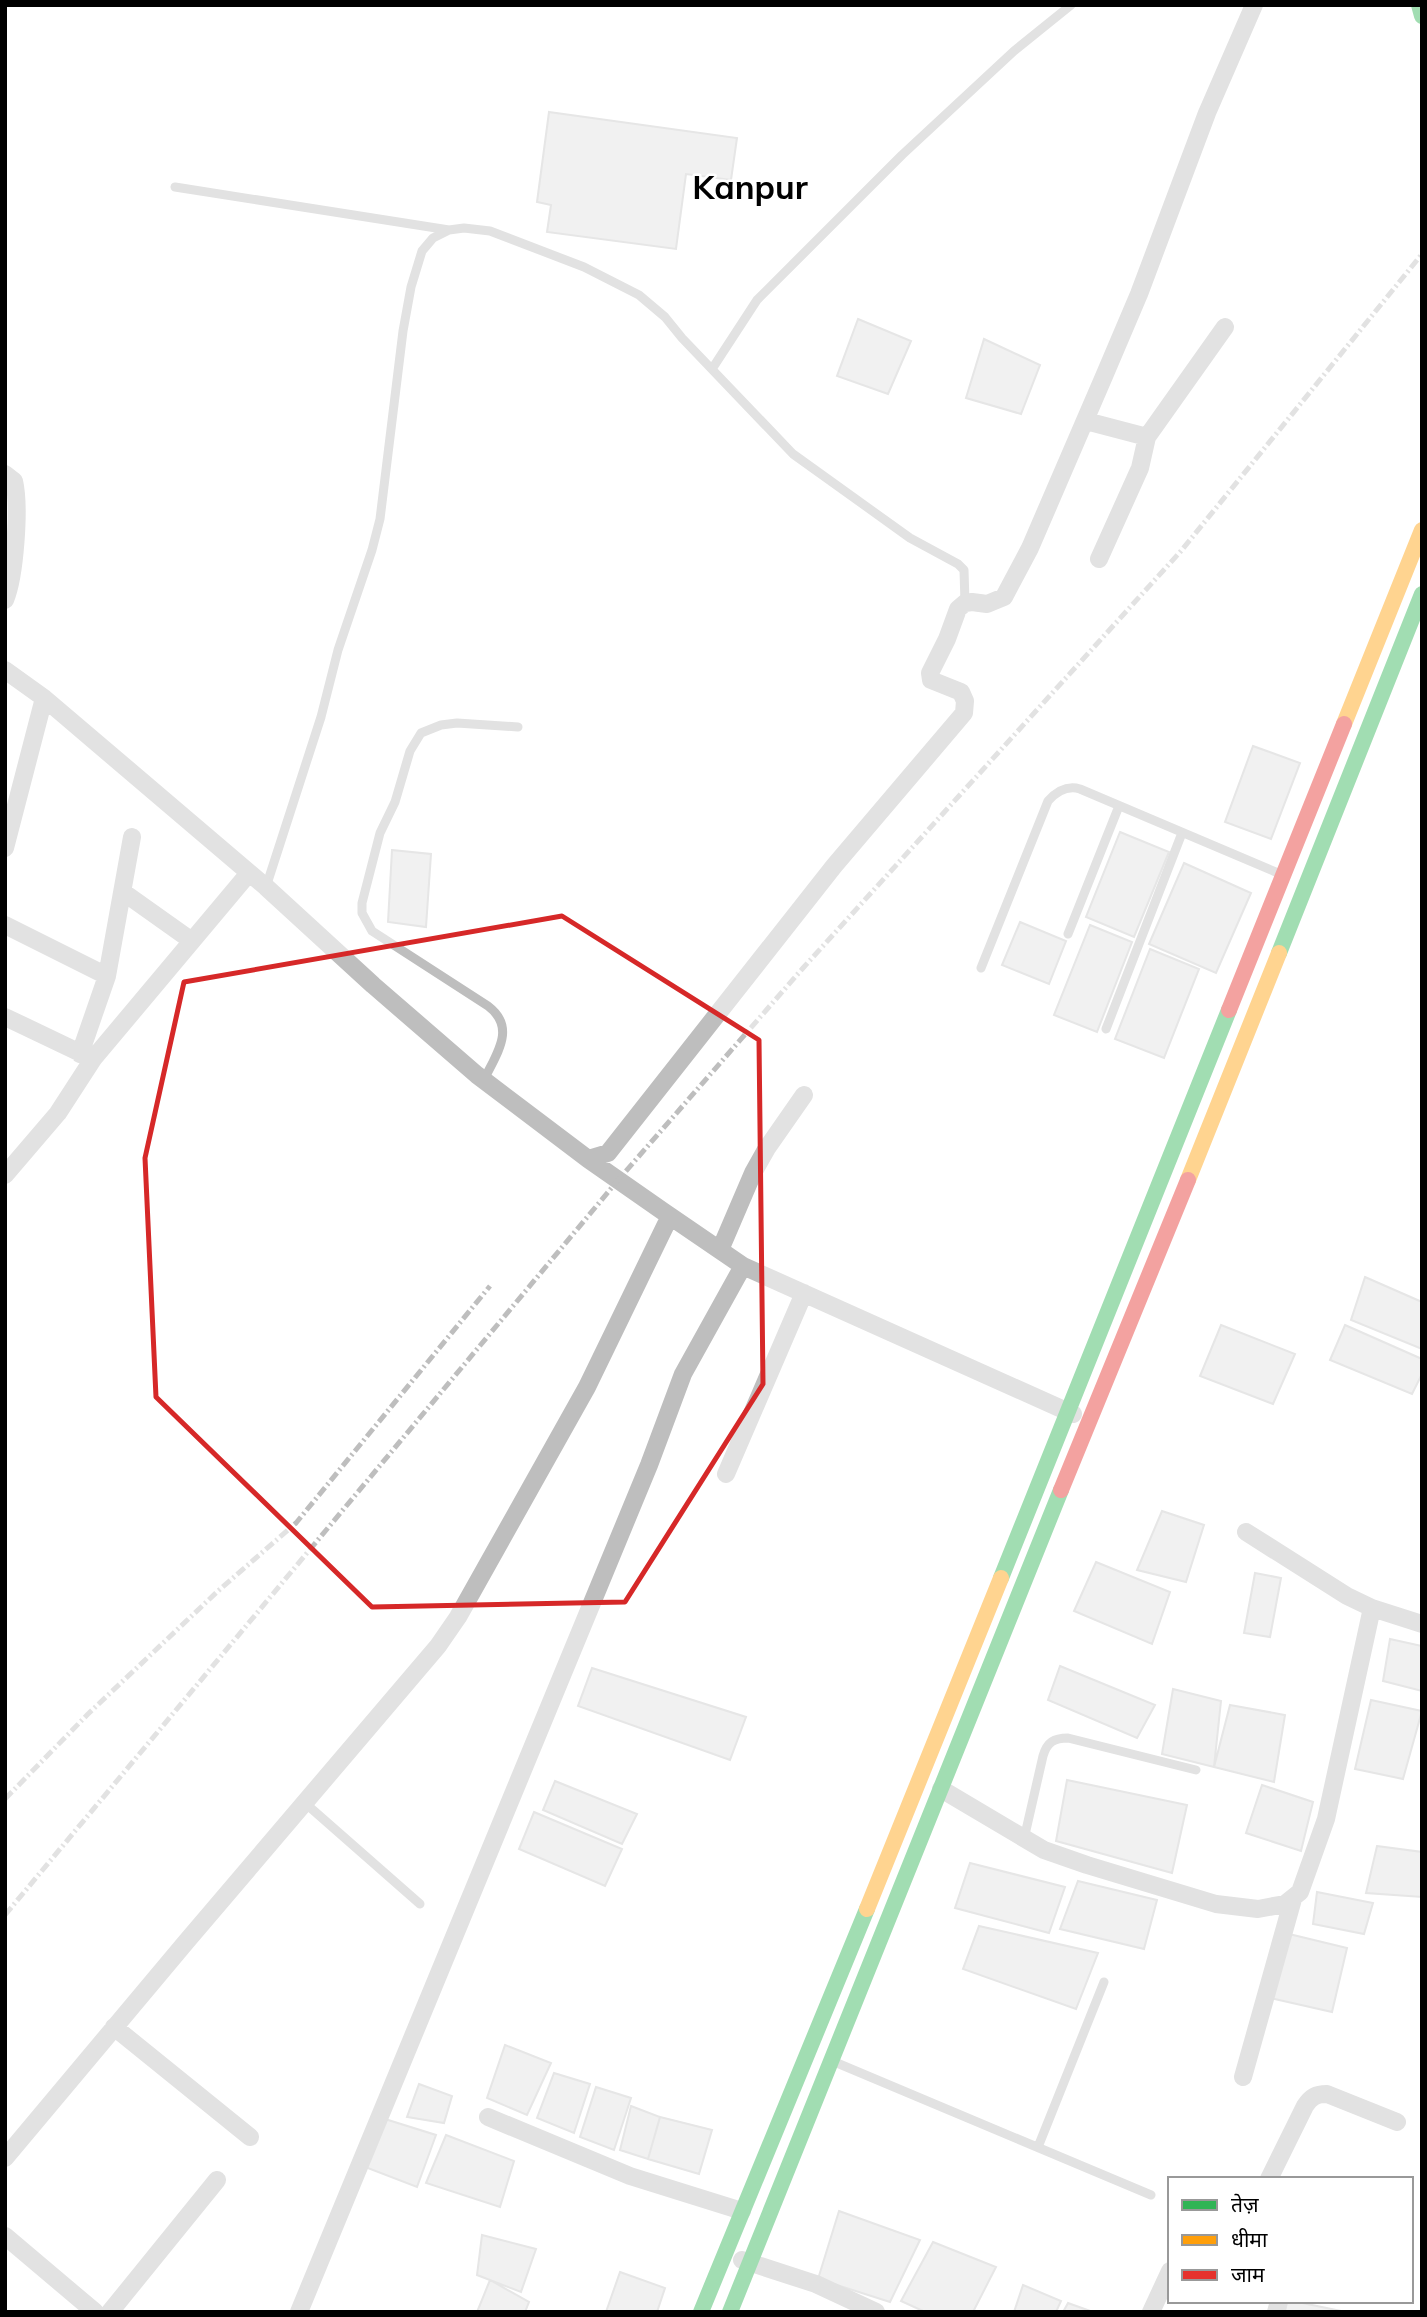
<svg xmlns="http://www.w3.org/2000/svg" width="1427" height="2317" font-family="Mulish,'Noto Sans Devanagari',sans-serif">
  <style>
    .building { fill: #dfdfdf; stroke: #c7c7c7; stroke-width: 2 }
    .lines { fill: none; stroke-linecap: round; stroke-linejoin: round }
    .lane { stroke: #bebebe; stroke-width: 9 }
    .street { stroke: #bebebe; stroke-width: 18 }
    .fast { stroke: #30b455; stroke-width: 16 }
    .slow { stroke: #ff9f0a; stroke-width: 16 }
    .jam { stroke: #e5322d; stroke-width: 16 }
    .rail { stroke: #bebebe; stroke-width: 5; stroke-dasharray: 10 3.5 2 3.5; stroke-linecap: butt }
    .marked { fill: none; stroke: #d62828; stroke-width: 5; stroke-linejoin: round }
    .labels { text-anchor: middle; stroke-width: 5; stroke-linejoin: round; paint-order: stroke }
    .town-label { font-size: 33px; font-weight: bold; fill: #000; stroke: #fff }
  </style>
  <rect width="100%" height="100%" fill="#fff"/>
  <path class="building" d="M549,112L737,138L731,180L686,174L676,249L547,232L551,205L537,202Z
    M858,319L911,341L888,394L837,376Z
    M984,339L1040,365L1021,414L966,398Z
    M1253,746L1300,763L1271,839L1225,822Z
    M1120,832L1169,852L1134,937L1086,917Z
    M392,850L431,854L426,927L388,922Z
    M1184,863L1251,893L1216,973L1149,944Z
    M1020,922L1066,941L1049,984L1002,965Z
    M1090,925L1132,942L1097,1032L1054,1015Z
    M1150,949L1199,969L1164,1058L1115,1039Z
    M1365,1277L1422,1302V1349L1351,1320Z
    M1221,1325L1295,1354L1273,1404L1200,1376Z
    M1345,1325L1422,1359V1374L1412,1394L1330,1360Z
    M1162,1511L1204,1525L1186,1582L1137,1570Z
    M1096,1562L1170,1592L1152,1644L1074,1611Z
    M1255,1573L1281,1578L1270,1637L1244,1633Z
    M1390,1639L1422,1646V1691L1383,1681Z
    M1060,1666L1155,1705L1137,1738L1048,1700Z
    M592,1668L746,1717L730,1760L578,1706Z
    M1173,1689L1221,1701L1214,1767L1162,1754Z
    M1371,1700L1422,1711L1403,1779L1355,1769Z
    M1230,1705L1285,1715L1274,1782L1214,1767Z
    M1067,1780L1187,1805L1172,1873L1056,1841Z
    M555,1781L637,1814L622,1844L543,1810Z
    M1262,1785L1313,1802L1301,1851L1246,1833Z
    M534,1812L622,1849L605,1886L519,1849Z
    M1377,1846L1422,1852V1897L1366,1893Z
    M970,1863L1065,1887L1049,1933L955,1908Z
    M1078,1881L1157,1900L1144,1949L1060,1929Z
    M1317,1892L1373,1903L1364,1934L1313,1924Z
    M979,1926L1098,1953L1076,2009L963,1969Z
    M1285,1933L1347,1948L1332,2012L1270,1998Z
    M505,2045L551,2063L527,2115L487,2098Z
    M554,2073L590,2084L574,2133L537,2118Z
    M419,2084L452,2096L444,2123L407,2117Z
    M596,2087L631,2098L614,2150L580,2137Z
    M631,2106L660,2117L648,2159L620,2150Z
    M660,2117L712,2130L699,2174L648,2159Z
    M385,2119L436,2135L417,2187L365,2167Z
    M446,2135L514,2161L500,2207L426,2183Z
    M839,2211L920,2240L890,2302L818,2279Z
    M482,2235L536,2249L521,2292L477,2275Z
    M933,2242L996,2267L973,2312H925L901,2301Z
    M620,2272L665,2288L657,2312H606Z
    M490,2280L529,2302L525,2312H477Z
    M1023,2285L1061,2301L1056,2312H1014Z
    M1287,2301H1293L1341,2311L1285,2312Z
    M1068,2303L1093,2312H1063Z"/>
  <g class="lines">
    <path class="lane" d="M175,187L449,230
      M712,369L757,300L902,155L1014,51L1071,5
      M266,887L321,717L338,650L372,550L380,519L403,331L411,287L422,251L433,238L449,230L464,228L490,231L584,267L639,295L665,317L682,338L793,454L910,538L958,564L964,570L965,603
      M1068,934L1119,806
      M981,968L1048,801C1057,791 1067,785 1080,789L1278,873
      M1106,1029L1182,833
      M484,1080C496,1054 517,1028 488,1006L372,931L362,913V903L380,833L395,802L410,751L421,733L441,725L457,723L518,727
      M305,1803L420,1904
      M1024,1839L1043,1756C1047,1742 1054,1738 1068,1738L1196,1770
      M837,2063L1151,2195
      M1038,2147L1104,1982"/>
    <path class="street" d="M1086,421L1147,437L1140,468L1099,559
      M1147,437L1225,327
      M5,474L14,481C20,507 15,576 5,600
      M5,670L44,698L266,887L373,985L477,1075L588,1159L664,1212L743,1266L1073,1414
      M5,848L44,698
      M123,892L192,941
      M5,925L107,976
      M5,1017L93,1059L249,873
      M80,1054L107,976L132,837
      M588,1159L608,1153L834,866L964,713L965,701L961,692L931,680L930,673L947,639L958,609L965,603L972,602L987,604L1004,597L1030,548L1105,374L1139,294L1207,113L1254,5
      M5,1175L58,1113L93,1059
      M720,1250L753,1173L767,1148L804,1095
      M726,1474L804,1293
      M1246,1532L1347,1596L1372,1608L1422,1624
      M941,1789L1044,1850L1087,1865L1216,1904L1258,1909L1285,1904L1300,1892L1326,1819L1372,1608
      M114,2027L250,2137
      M1243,2077L1293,1899
      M488,2117L630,2176L742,2211
      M5,2158L186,1942L438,1646L458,1617L587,1387L670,1216
      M1269,2179L1305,2106C1311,2097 1316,2094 1327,2094L1397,2122
      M5,2236L95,2312
      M742,2260L816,2284L876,2312
      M110,2312L217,2180
      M299,2312L649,1465L683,1374L743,1266
      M1151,2312L1170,2271
      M1276,2312L1279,2301"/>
    <path class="fast" d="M1419,5L1422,16
      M1279,953L1422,594
      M1001,1578L1229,1010
      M701,2312L867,1909
      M730,2312L1061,1490"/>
    <path class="slow" d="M1344,724L1422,530
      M1188,1180L1279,953
      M867,1909L1001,1578"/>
    <path class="jam" d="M1229,1010L1344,724
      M1061,1490L1188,1180"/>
    <path class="rail" d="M5,1799L88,1714L218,1591L296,1523L490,1286
      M5,1915L619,1179L803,968L1181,551L1422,254"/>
  </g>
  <path d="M0 0H1427V2317H0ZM562,916L759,1040L763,1384L625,1602L372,1607L156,1397L145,1158L184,982Z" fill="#fff" fill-opacity=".55" fill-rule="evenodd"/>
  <path class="marked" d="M562,916L759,1040L763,1384L625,1602L372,1607L156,1397L145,1158L184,982Z"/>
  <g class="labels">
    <g class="town-label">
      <text x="750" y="199">Kanpur</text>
    </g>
  </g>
  <rect width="1427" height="2317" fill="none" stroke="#000000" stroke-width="14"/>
  <rect x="1168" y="2177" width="245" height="126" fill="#ffffff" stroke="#999999" stroke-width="2"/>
  <rect x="1182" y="2200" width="35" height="10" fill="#30b455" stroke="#999999" stroke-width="2"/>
  <text x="1231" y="2212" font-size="21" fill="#000000">तेज़</text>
  <rect x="1182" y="2235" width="35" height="10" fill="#ff9f0a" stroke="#999999" stroke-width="2"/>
  <text x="1231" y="2247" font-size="21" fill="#000000">धीमा</text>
  <rect x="1182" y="2270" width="35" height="10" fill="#e5322d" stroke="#999999" stroke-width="2"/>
  <text x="1231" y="2282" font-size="21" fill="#000000">जाम</text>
</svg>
